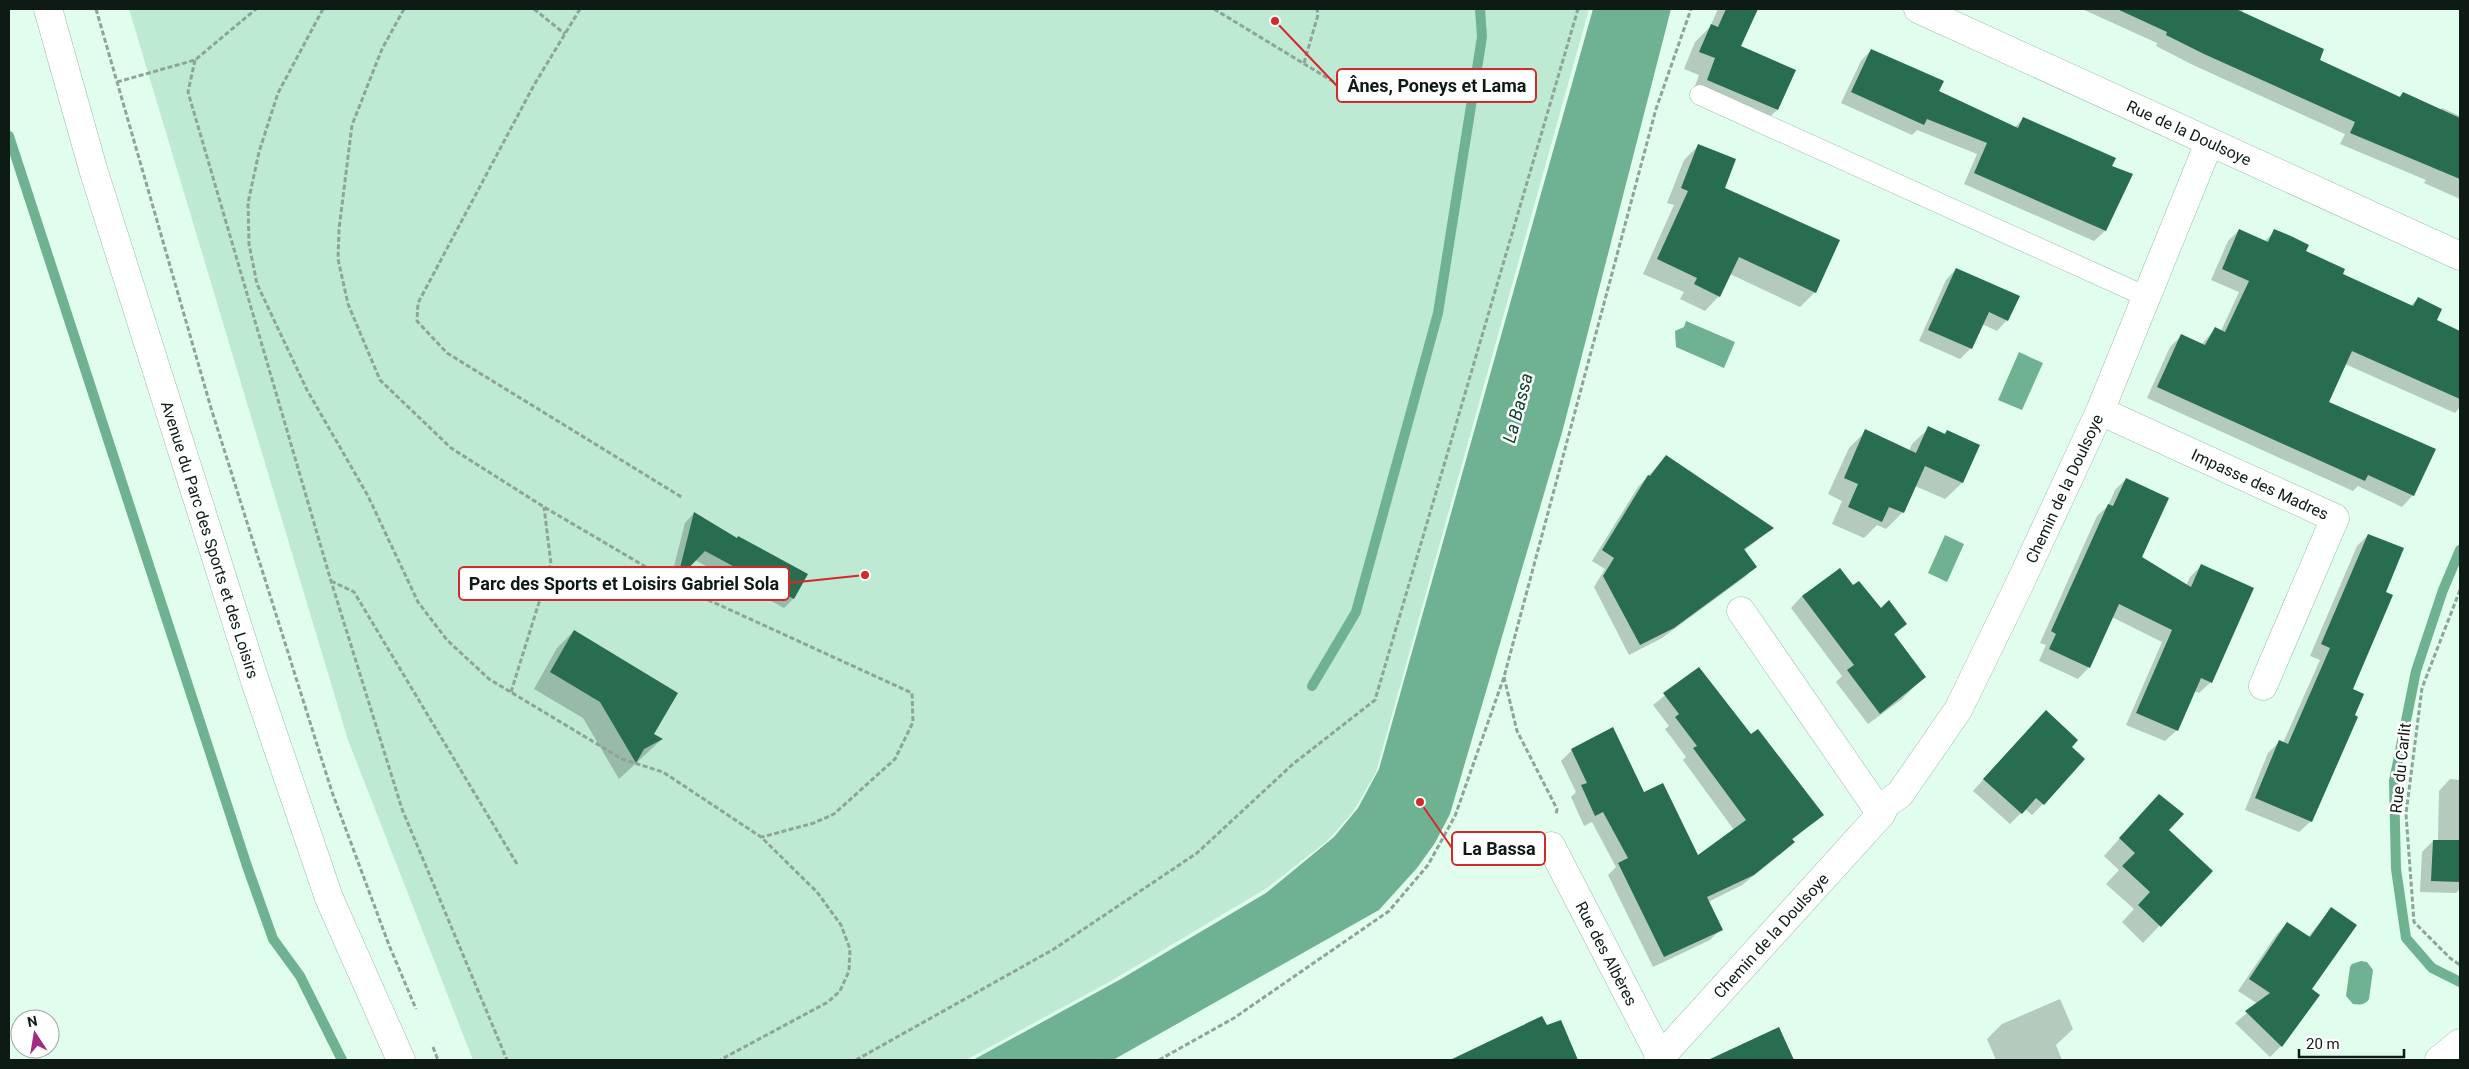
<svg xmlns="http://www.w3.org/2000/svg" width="2469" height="1069" font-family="Roboto,sans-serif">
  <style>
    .green { fill: #bee9d3 }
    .water { fill: #6fb291 }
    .shadow { fill: #0003 }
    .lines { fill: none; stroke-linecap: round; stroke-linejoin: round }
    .stream { stroke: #6fb291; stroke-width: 10 }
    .building { fill: #296d50 }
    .lane-casing { stroke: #9abdaa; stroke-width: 21 }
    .street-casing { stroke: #9abdaa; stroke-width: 29 }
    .secondary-casing { stroke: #9abdaa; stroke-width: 29 }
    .path { stroke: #8da498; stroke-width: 3; stroke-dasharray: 5 2.5; stroke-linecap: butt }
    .lane { stroke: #fff; stroke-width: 20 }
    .street { stroke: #fff; stroke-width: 28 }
    .secondary { stroke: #fff; stroke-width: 28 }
    .labels { text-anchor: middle; stroke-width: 5; stroke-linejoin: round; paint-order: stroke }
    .street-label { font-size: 16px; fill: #0e1b15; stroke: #fff }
    .water-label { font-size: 18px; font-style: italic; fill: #0c442e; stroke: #fff }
    .leader { fill: none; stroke: #d62828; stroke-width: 2 }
    .callout-dot { fill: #d62828; stroke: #fff; stroke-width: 2 }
    .callout { fill: #fff; stroke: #d62828; stroke-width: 2 }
    .callout-label { font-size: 18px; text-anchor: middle; font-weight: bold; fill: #0e1b15 }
  </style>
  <rect width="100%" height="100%" fill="#e0fded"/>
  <path class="green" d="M129,9H1589L1376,772L1353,812L1327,841L1267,888L1111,981L966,1060H473L348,740Z"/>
  <path class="water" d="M1593,9H1671L1563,429L1450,814L1435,843L1417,868L1379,910L1113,1060H973L1121,979L1266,893L1334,837L1358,808L1379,769Z
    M1686,321L1735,342L1724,368L1676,347L1675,331L1684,327Z
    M2019,352L2043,363L2022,410L1998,400Z
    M1945,535L1964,544L1947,582L1928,573Z
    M2361,961L2367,962L2373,970L2369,999C2365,1005 2360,1005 2353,1004L2346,996L2350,967L2352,964Z"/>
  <path class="shadow" d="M1718,9H1756L1740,46L1794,70L1777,110L1760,126L1691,97L1699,75L1684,69L1695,42L1710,27Z
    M2082,9H2243L2242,13L2318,60L2398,98L2403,93L2440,110L2442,108L2460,116V199L2424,183L2426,180L2340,144L2345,134L2193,65L2156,46L2157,43Z
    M1871,50L1937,92L2014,128L2023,119L2111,167L2131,175L2105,231L2094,241L1964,184L1977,154L1917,130L1912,135L1841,103L1861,61Z
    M1698,146L1724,188L1815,292L1800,307L1730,274L1719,296L1705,311L1680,299L1684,292L1643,274L1674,205L1667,203L1684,160Z
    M2239,230L2264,242L2275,231L2341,274L2410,306L2418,299L2449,340L2460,345V407L2455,413L2345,364L2327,403L2413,495L2402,507L2358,486L2353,491L2147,398L2170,347L2181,336L2201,345L2215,329L2221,331L2239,292L2211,280L2228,241Z
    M1956,269L2007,320L1997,331L1982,324L1971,348L1960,359L1919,341L1946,280Z
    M1929,428L1944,435L1948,431L1978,446L1962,483L1945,499L1915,486L1903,512L1886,529L1877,525L1864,538L1832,524L1842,501L1828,494L1849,448L1866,431L1909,451L1912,444Z
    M1666,457L1772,528L1744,551L1755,566L1745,577L1662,638L1629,655L1594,587L1605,569L1592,561L1638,487Z
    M2126,479L2141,558L2186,586L2190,577L2201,566L2211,682L2199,693L2194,691L2177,730L2165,741L2126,725L2162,642L2112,617L2089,667L2078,679L2039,661L2046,645L2040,643L2097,516L2108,506L2115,490Z
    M694,513L736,539L806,575L793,599L784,608L695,560L669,586L685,523Z
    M2368,535L2384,592L2311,821L2299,832L2245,810L2268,753L2280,741L2283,743L2320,660L2310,656L2357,546Z
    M1839,570L1853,587L1880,610L1906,624L1893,636L1924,677L1901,700L1868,724L1836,682L1842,676L1791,608L1802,596Z
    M574,631L652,734L661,740L619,779L583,718L534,689L557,648Z
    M1698,669L1750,736L1822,815L1792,840L1794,842L1783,852L1742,885L1708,902L1721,929L1710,940L1653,967L1608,875L1616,867L1592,822L1584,826L1571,797L1576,792L1561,761L1572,750L1644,793L1697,856L1734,830L1683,760L1686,757L1665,729L1669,726L1653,705Z
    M2034,723L2070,747L2043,804L2032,815L2025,809L2010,824L1973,791Z
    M2450,779L2460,780V889L2456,893L2420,892L2422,852L2433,841H2438L2439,791Z
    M2143,812L2168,830L2211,871L2143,943L2122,922L2134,909L2106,884L2119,870L2104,856Z
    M2331,909L2310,989L2281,1046L2270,1057L2235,1023L2258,1004L2238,991L2276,935L2287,923L2308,937Z
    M2060,999L2073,1029L2056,1045L2062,1060H1996L1987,1039L2002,1024Z
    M1547,1027L1575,1057L1572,1060H1456Z
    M1778,1029L1793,1060H1718L1725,1054Z"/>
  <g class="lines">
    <path class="stream" d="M9,136L247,866L273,939L300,976L342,1060
      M2460,550L2443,590L2416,671L2394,781L2396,869L2406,938L2432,968L2460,982
      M1312,686L1356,612L1438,313L1482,37L1480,9"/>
  </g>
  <path class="building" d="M1726,9H1758L1741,46L1796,70L1778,110L1707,80L1715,58L1699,52L1711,24L1718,27Z
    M2117,9H2236L2324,49L2320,60L2400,97L2403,92L2460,118V179L2350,133L2355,122L2204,54L2166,35L2167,32Z
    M1871,49L1944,81L1939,91L2018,128L2023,117L2116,158L2112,166L2133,174L2106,231L1974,173L1987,143L1927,119L1924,125L1851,92Z
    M1698,144L1736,159L1725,188L1840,240L1816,293L1739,257L1720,297L1694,284L1697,278L1657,259L1688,191L1681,188Z
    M2239,229L2268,242L2274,229L2291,236L2309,245L2306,251L2345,269L2343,274L2413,306L2418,297L2442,309L2437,320L2460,331V399L2352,351L2329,402L2436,449L2414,496L2368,475L2365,481L2157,387L2181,334L2205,345L2215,327L2225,332L2249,281L2222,269Z
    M1956,268L2020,296L2008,321L1989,312L1972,349L1928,330Z
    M1928,426L1945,434L1947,430L1980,445L1963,483L1925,466L1904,513L1889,507L1882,522L1848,507L1858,484L1844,478L1865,429L1916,453Z
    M1666,455L1774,528L1744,549L1757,567L1674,628L1640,645L1603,576L1614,558L1602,550L1648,475L1650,476Z
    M2126,478L2169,498L2142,557L2191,587L2201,564L2254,588L2212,683L2201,678L2178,731L2136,713L2172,630L2119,604L2090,668L2049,649L2056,634L2051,631L2108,504L2113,506Z
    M694,512L737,538L738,536L808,574L794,599L705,551L677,580Z
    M2368,534L2404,548L2386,592L2393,595L2353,689L2364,694L2355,715L2358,717L2312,822L2255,798L2279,740L2288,744L2330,648L2321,644Z
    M1840,568L1853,585L1859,581L1881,608L1889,600L1907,624L1894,634L1926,677L1880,714L1847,670L1854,665L1802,596Z
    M574,630L678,693L654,734L663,739L644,749L636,763L600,702L550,672Z
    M1699,667L1751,734L1758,729L1824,815L1792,839L1795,842L1754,875L1707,897L1723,930L1664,957L1618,863L1628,858L1603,812L1595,816L1581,785L1587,783L1571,749L1613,727L1644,792L1663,783L1698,855L1746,820L1693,748L1697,746L1675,717L1679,714L1663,693Z
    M2046,710L2078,740L2072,747L2085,759L2044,805L2036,798L2022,814L1983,779Z
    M2159,794L2184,814L2169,830L2213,871L2161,927L2138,905L2150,892L2122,866L2135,853L2119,838Z
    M2433,840H2460V882L2431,881Z
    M2331,907L2357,925L2312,989L2320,995L2282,1047L2245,1011L2270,993L2249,979L2287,922L2310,937Z
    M1542,1016L1547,1025L1561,1020L1578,1060H1450Z
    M1779,1027L1794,1060H1708Z"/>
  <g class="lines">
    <g class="lane-casing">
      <path id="lane" d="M1700,95L2147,297"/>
    </g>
    <g class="street-casing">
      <g id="street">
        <path id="s1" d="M1918,9L2460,256"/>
        <path id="s2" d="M2100,411L2335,518L2263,686"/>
        <path d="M1741,611L1881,814"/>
        <path id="s3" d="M1551,846L1662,1060"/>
        <path id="s4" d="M1658,1060L1881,814L1886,804L1900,794L1958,710L2020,583L2100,411L2209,143"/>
        <path d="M2439,1060L2460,1043"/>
      </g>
    </g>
    <g class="secondary-casing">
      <g id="secondary">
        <path id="s5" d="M48,9L93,169L255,681L329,898L401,1060"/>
      </g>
    </g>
    <path class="path" d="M96,9L211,408L332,792L389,945L416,1009
      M323,9L278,93L259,152L248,203L249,244L257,284L307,390L368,496L418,602L447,640L489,679L622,759L663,772L761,837L817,892L841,925L850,949L849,971L840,991L828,1002L720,1060
      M404,9L382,49L352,125L339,229L338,259L348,304L380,380L451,448L544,507L680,587L912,693L913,722L895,759L834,814L814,823L762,837
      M534,9L565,34
      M580,9L534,85L418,303L417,321L447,353L683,498
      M1214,9L1357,96
      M195,60L188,92L331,581L402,809L507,1060
      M1304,63L1318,15L1317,9
      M117,82L195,60L256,9
      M331,581L354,592L517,864
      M2460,590L2422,688L2406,814L2414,922L2450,958L2460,965
      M1504,677L1517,731L1557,809L1556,815
      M511,692L551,564L544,507
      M433,1047L438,1060
      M856,1060L1054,949L1197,853L1293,764L1375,700L1578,9
      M1159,1060L1234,1018L1389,911L1428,865L1455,816L1504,677L1656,109L1691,9"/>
    <use href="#lane" class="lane"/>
    <use href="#street" class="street"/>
    <use href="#secondary" class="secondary"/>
  </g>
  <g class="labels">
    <g class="street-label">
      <text dy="6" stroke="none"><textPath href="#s1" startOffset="298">Rue de la Doulsoye</textPath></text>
      <text dy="6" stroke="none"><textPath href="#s2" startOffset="176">Impasse des Madres</textPath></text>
      <text dy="6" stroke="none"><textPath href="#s4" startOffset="708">Chemin de la Doulsoye</textPath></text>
      <text dy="6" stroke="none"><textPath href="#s5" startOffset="555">Avenue du Parc des Sports et des Loisirs</textPath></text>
      <text transform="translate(2400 768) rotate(-84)" y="6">Rue du Carlit</text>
      <text dy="6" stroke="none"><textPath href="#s4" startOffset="168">Chemin de la Doulsoye</textPath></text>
      <text dy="6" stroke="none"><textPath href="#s3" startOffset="121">Rue des Albères</textPath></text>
    </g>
    <g class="water-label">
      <text transform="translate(1518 408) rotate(-75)" y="6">La Bassa</text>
    </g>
  </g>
  <path class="leader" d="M1275 21L1337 86M865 575L789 583M1420 802L1452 848"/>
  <g class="callout-dot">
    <circle cx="1275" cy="21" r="5"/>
    <circle cx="865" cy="575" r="5"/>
    <circle cx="1420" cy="802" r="5"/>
  </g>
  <g class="callout">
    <rect x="1337" y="69" width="199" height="33" rx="5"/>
    <rect x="459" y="567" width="330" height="33" rx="5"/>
    <rect x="1452" y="832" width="93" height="33" rx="5"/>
  </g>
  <g class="callout-label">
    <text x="1437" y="92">Ânes, Poneys et Lama</text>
    <text x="624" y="590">Parc des Sports et Loisirs Gabriel Sola</text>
    <text x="1499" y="855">La Bassa</text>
  </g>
  <rect width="2469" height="1069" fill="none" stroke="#0e1b15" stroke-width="20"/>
  <g transform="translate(35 1034) rotate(348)"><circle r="24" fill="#ffffff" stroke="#9fa4a1"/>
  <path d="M0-4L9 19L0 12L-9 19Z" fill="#a12a82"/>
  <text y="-8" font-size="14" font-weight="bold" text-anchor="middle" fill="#0e1b15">N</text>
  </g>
  <path d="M2299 1049v8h105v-8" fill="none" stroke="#0e1b15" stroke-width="2.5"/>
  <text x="2306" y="1049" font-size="15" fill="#0e1b15" stroke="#ffffff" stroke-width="4" paint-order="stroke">20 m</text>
</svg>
